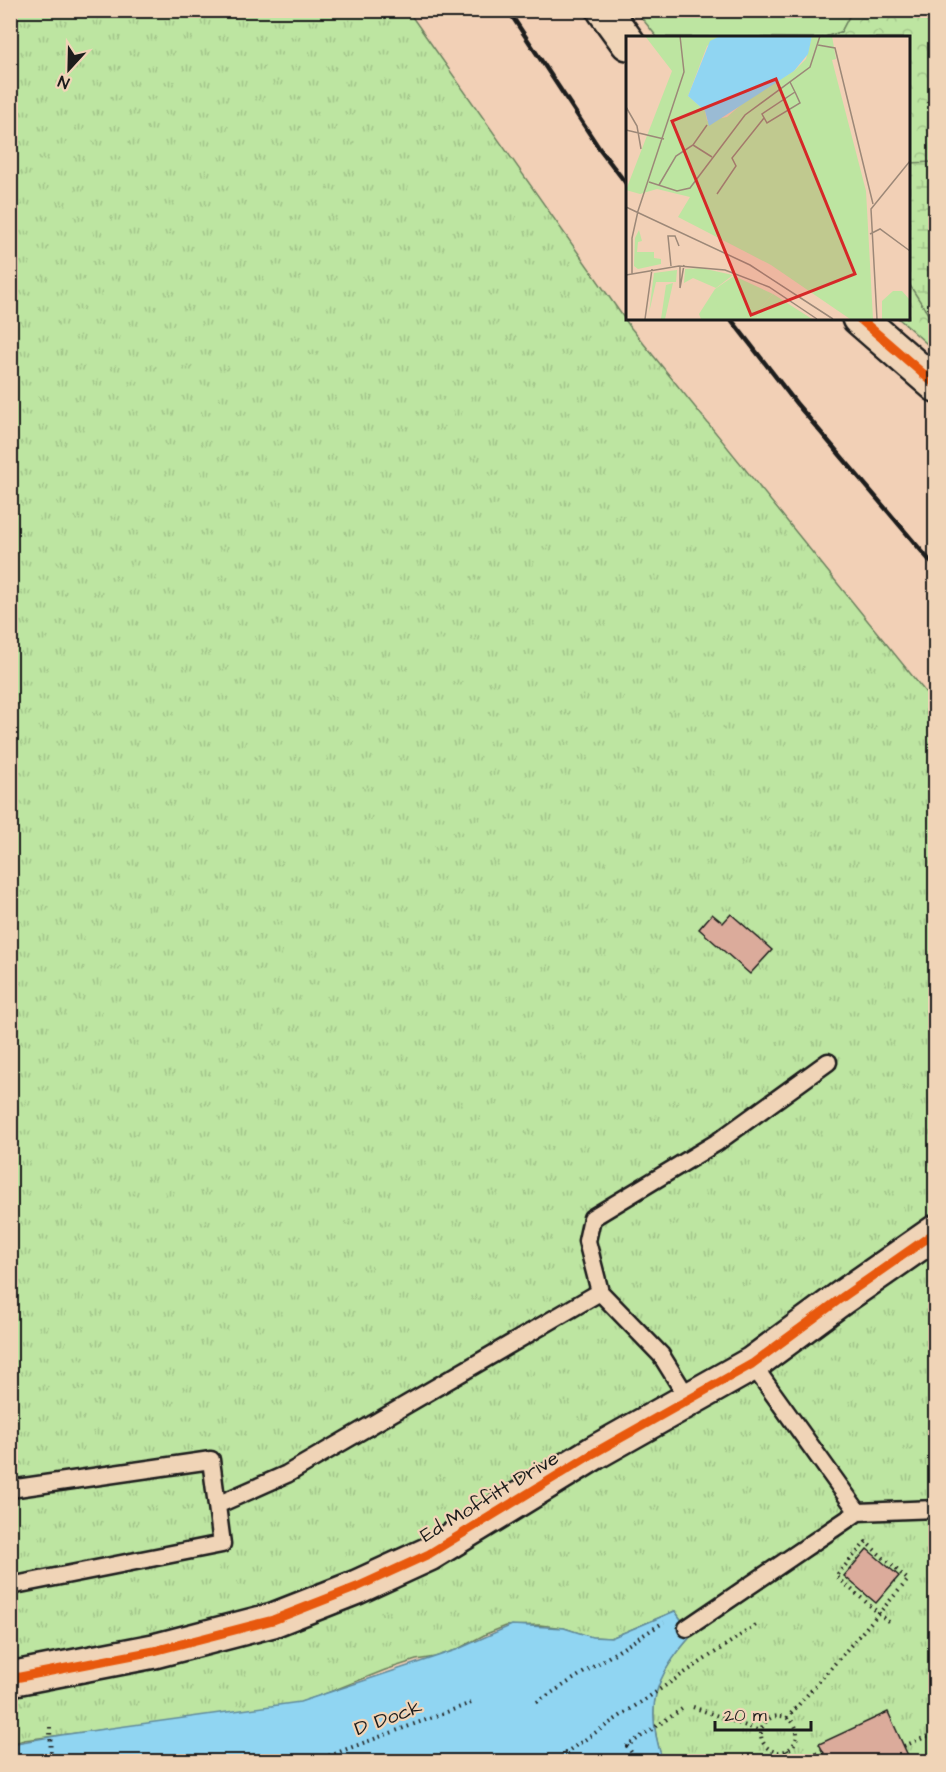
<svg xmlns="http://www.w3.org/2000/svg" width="946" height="1772" font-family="'Architects Daughter',sans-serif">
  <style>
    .green { fill: #bde5a1; stroke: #6c805e; stroke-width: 1.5 }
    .forest { fill: url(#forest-crowns); stroke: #6c805e; stroke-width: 1.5 }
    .wetland { fill: url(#wetland-marsh); stroke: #6c805e; stroke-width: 1.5 }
    .park { fill: url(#park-tufts); stroke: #6c805e; stroke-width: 1.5 }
    .water { fill: #90d5f2; stroke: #628b9c; stroke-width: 1.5 }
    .building { fill: #dbab9b; stroke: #1c1c1c; stroke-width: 1.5 }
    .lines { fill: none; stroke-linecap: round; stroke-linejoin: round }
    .service-casing { stroke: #1c1c1c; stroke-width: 21 }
    .minor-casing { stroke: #1c1c1c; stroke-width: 38 }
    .secondary-casing { stroke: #1c1c1c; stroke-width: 38 }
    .path { stroke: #1c1c1c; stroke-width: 4; stroke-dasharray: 1.5 4.5; stroke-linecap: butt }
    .service { stroke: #f0d4b7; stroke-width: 16 }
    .minor { stroke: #f0d4b7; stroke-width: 33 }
    .secondary { stroke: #f0d4b7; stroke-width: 33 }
    .rail { stroke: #1c1c1c; stroke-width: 4.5 }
    .cycleway-casing { stroke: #f0d4b7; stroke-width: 13 }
    .cycleway { stroke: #e8590c; stroke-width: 9 }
    .labels { text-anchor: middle; stroke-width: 4.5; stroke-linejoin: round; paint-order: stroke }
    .street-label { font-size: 20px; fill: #1c1c1c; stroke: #f0d4b7 }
    .inset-road { fill: none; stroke: #9c8878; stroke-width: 1.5 }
    .view { fill: #d62828; fill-opacity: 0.15; stroke: #d62828; stroke-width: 3 }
    .inset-edge { fill: none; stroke: #1c1c1c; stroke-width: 3 }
  </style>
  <defs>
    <pattern id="forest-crowns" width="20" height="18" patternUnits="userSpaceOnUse" patternTransform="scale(1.5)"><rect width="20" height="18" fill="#bde5a1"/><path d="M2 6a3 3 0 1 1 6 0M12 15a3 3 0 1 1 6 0" fill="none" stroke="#a2c48a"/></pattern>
    <pattern id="wetland-marsh" width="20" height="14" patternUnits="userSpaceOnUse" patternTransform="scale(1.5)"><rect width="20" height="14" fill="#bde5a1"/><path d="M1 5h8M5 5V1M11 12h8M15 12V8" fill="none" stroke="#a2c48a"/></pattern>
    <pattern id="park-tufts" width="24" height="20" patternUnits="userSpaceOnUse" patternTransform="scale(1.5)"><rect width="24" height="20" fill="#bde5a1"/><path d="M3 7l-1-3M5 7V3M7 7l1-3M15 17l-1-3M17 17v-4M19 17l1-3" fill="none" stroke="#a2c48a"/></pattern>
  </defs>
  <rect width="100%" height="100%" fill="#f2d0b6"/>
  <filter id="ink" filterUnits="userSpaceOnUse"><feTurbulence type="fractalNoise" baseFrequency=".0167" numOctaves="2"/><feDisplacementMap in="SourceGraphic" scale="12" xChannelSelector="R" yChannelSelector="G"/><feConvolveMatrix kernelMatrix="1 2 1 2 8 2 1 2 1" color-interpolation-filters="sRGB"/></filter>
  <g filter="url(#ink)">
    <path class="green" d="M636,11H852L841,32L822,38L657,37Z"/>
    <path class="forest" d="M852,11H935V351L898,318H908V38H822L841,32Z"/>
    <path class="wetland" d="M935,162H936L935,325L909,284V163Z"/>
    <path class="park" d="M11,11H408L631,328L935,704V1761H662C646,1703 652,1680 692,1635L675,1611L611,1638L591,1637L564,1628L540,1625L506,1626L486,1634L456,1650L435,1657L416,1660L385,1670L322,1695L272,1712L92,1731L24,1740L11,1744Z"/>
    <path class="water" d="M675,1611L692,1635C654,1677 644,1707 663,1761L11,1762V1744L61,1735L300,1702L456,1650L512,1625L564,1628L592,1637L611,1638Z"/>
    <path class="building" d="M712,914L723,923L731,914L772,950L750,974L699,929Z
      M867,1549L899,1576L876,1603L844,1576Z
      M888,1712L911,1762H807L824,1753L819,1744Z"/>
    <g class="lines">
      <g class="service-casing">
        <path id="service" d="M600,1292L661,1355L689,1400
          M752,1364L858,1512
          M10,1489L211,1460L222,1544L10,1586
          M217,1505L287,1474L600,1292L587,1241L592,1218L716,1143L828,1062
          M687,1628L858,1512L936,1509"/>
      </g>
      <g class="minor-casing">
        <path id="minor" d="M10,1679L154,1651L273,1620L357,1587L429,1554L594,1453L752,1364L840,1299L936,1232"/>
      </g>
      <g class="secondary-casing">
        <path id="secondary" d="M604,10L628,43
          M859,318L936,385"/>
      </g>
      <path class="path" d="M537,1702L664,1622
        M693,1707L760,1731
        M761 1734a18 18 0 1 1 36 0a18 18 0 1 1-36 0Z
        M787,1718L908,1580L866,1542L836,1576L890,1623
        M50,1727L51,1762
        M904,1746L928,1736
        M787,1750L793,1762
        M565,1753L756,1625
        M312,1762L474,1702
        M638,1762L627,1746L685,1707
        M800,1762L822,1750"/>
      <use href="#service" class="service"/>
      <use href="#minor" class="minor"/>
      <use href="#secondary" class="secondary"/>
      <path class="rail" d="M508,10L599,148L628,186
        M730,318L796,403L936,568"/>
      <g class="cycleway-casing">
        <path id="cycleway" d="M859,318L936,385
          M10,1679L154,1651L273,1620L357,1587L429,1554L594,1453L752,1364L840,1299L936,1232"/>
      </g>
      <use href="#cycleway" class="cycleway"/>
    </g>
  </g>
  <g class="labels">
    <g class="street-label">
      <text transform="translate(489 1496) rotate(-31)" y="7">Ed Moffitt Drive</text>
      <text transform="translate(388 1717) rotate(-20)" y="7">D Dock</text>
    </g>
  </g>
  <g transform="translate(626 36)">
    <rect width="284" height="284" fill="#f2d0b6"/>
    <path d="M13,194L16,205L12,206L11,216H28V222L35,223V228L12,233L8,230L9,202ZM75,232L107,239L90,252L67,242L58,247L59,233ZM51,234L50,246H30L23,277L28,237ZM147,258L186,283H131L135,271Z" fill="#bde5a1"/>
    <path d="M108,240L147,258L135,271L131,283H75L73,278L89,253ZM47,247L39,283H35L40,249Z" fill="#bde5a1"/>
    <path d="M108,242L127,255L115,263L113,273L103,275V283H95L89,259ZM267,255H276L283,263V283H256V265Z" fill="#bde5a1"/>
    <path d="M19,0H94L81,10L62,60L79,75L81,85L101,81L123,62L168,35L180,23L186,0H206L210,23L206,24L240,155L247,283H224L145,229L52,181L64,161L31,153L14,158L0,154L46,35Z" fill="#bde5a1"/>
    <path d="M94,0H186L182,18L168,35L83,90L79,75L62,60L84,5Z" fill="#90d5f2"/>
    <path class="inset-road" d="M192,9L209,12L247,168M164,46L169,56L174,67L141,87L136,78L169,56M0,71L11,90L15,113M0,94L38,103M67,109L86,121M23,146L51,155L64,152L119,79L184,31L194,0M33,149L50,120L67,109L81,89M91,158L110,130L106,122L138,82M0,171L124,229L207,283M244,198L254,193L284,215M45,230L42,200H49L53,210M6,238V202L12,175L58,36L54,0M0,239L53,230L99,234L143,251L191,283M54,252L58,229M54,252V230M19,283L26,233M251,283L245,173L284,125"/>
    <path class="view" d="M150,43L229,238L125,279L46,85Z"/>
    <rect width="284" height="284" class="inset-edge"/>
  </g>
  <rect width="946" height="1772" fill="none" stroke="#f0d4b7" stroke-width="36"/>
  <rect x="18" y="18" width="910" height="1736" fill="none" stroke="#1c1c1c" stroke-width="2" filter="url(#ink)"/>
  <g transform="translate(69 69) rotate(202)" stroke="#f0d4b7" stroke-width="4.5" paint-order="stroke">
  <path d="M0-4.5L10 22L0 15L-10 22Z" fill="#1c1c1c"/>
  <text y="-9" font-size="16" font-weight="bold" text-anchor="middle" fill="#1c1c1c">N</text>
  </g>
  <path d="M715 1721v9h96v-9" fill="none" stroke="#1c1c1c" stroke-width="3"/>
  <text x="724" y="1721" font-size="18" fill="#1c1c1c" stroke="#f0d4b7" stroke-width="4.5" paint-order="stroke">20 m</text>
</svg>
